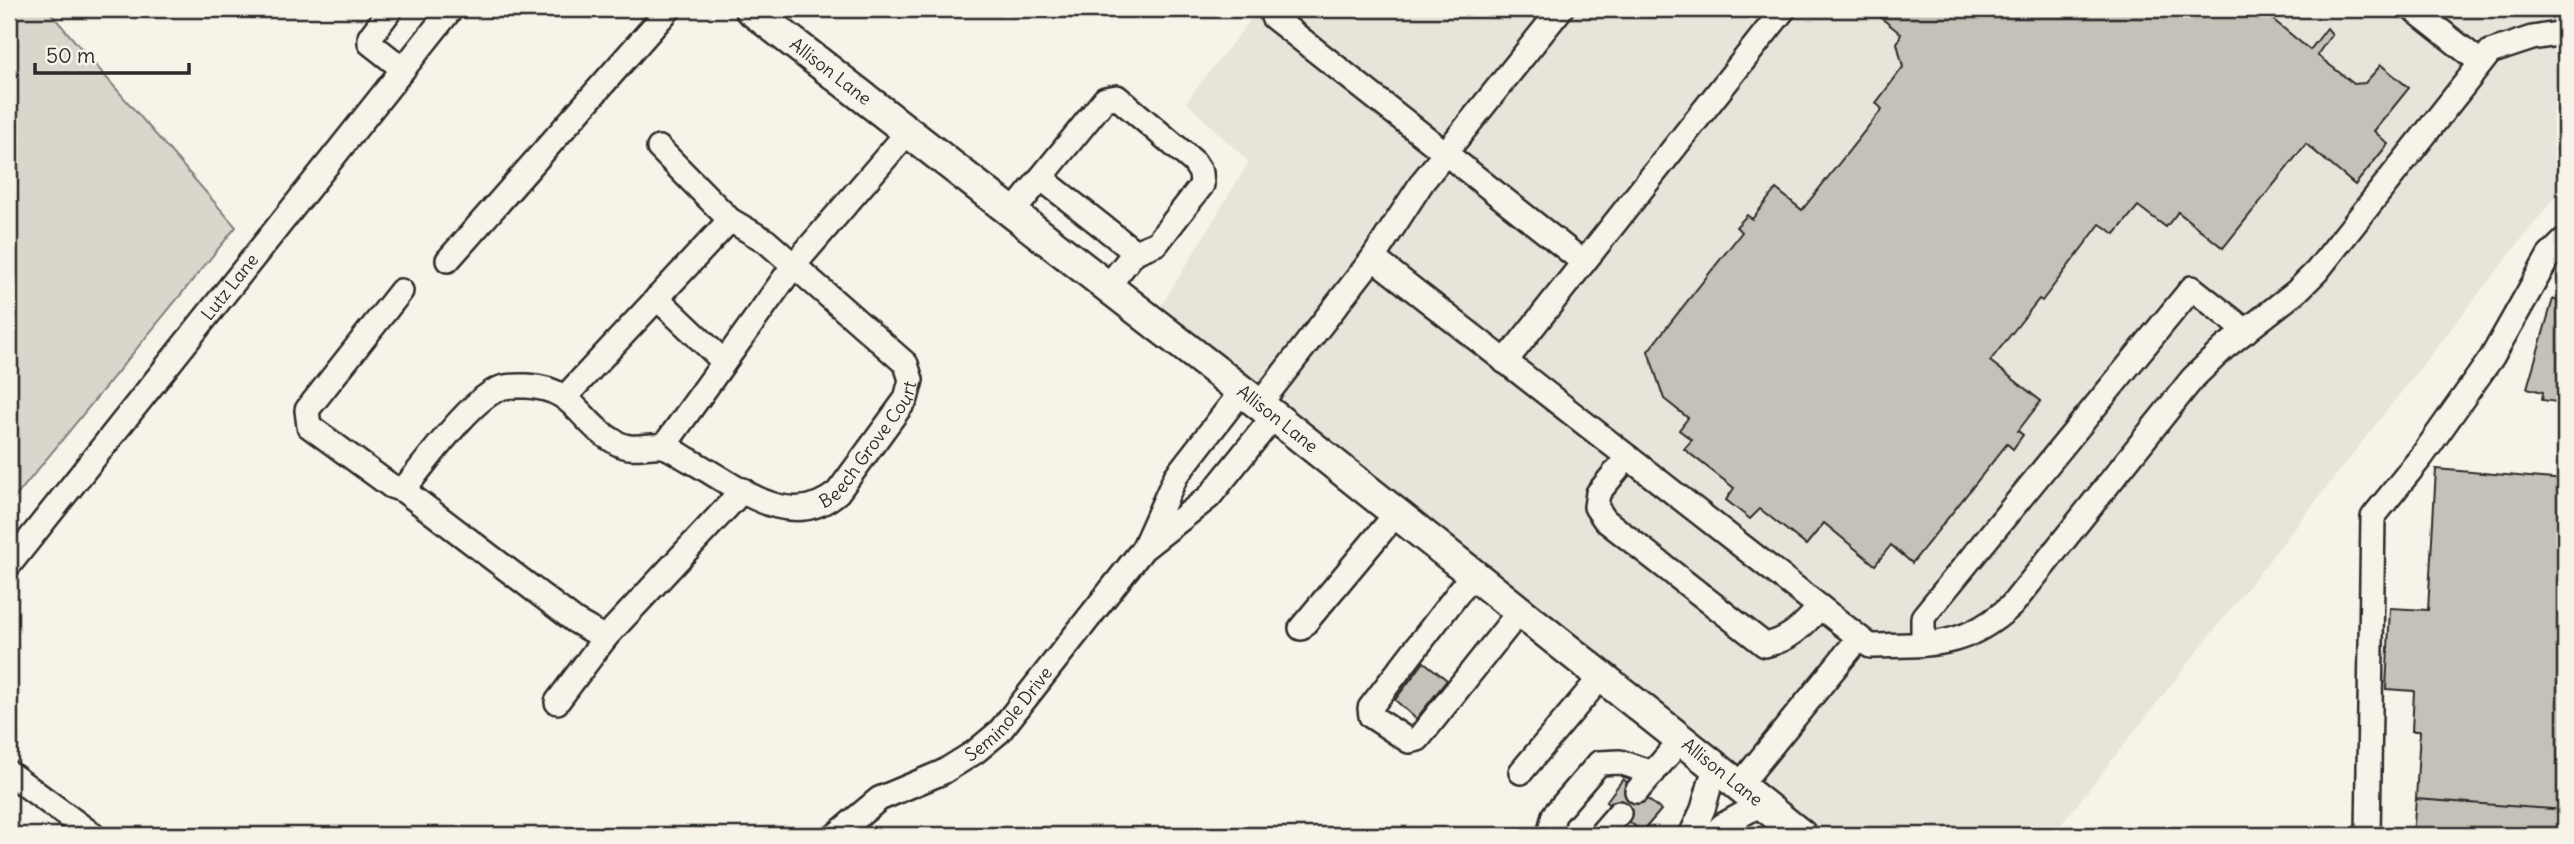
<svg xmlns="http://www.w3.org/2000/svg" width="2574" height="844" font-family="Delius,sans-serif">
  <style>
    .built { fill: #e8e4da }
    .green { fill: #dad6cc; stroke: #82807c; stroke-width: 2 }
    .building { fill: #c4c1b9; stroke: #2b2b2b; stroke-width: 2 }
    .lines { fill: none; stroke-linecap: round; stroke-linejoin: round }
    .minor-casing { stroke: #2b2b2b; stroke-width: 28 }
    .major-casing { stroke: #2b2b2b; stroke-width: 35 }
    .minor { stroke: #f7f3e8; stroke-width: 23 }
    .major { stroke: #f7f3e8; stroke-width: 30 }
    .labels { text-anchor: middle; stroke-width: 5; stroke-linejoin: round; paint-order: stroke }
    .street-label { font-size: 18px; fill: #2b2b2b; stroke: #f7f3e8 }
  </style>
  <rect width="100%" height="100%" fill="#f7f3e8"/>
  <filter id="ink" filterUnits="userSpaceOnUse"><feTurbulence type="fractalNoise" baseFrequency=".0143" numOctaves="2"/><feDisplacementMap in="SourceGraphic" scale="14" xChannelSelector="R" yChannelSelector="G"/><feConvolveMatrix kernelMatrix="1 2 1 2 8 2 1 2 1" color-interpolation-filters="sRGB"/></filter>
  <g filter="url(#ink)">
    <path class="built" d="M1259,9H2565V184L2053,835H1801L1152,321L1249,162L1186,102Z"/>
    <path class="green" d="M9,9H47L236,227L9,505Z"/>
    <path class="building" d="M1870,9H2260L2310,50L2327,28L2332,34L2317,55L2354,84L2365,83L2381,65L2409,88L2374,131L2388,144L2355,185L2306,144L2223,248L2178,212L2166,227L2138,206L2115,234L2100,224L2042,301L2039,299L1990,361L2041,401L2018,431L2023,435L2013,449L2007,444L1912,563L1891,545L1875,565L1824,523L1806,545L1760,509L1750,519L1726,500L1734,488L1684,449L1692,440L1679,430L1688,418L1664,399L1648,351L1742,232L1736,227L1747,215L1752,219L1776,189L1802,210L1882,109L1876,103L1903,67L1897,43L1901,34Z
      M2553,299L2565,304V396L2558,393L2556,402L2542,400L2543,392L2527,388Z
      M2436,469L2565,480V810L2416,799L2420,731H2412L2414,691L2386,689L2390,608L2428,610Z
      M1424,662L1447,680L1416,719L1395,700Z
      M1623,779L1661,810L1642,832L1606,802Z
      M2416,799L2565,810V835H2413Z"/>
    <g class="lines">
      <g class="minor-casing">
        <g id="minor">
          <path d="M391,9L370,37V43L403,69"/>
          <path d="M1279,9L1273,17L1582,261"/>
          <path d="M2413,9L2481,63"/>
          <path d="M1041,178L1135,252"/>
          <path d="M1013,212L1105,99L1117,97L1194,162L1201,173L1202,185L1157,243L1135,252L1108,286"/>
          <path d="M1373,258L1870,646C1931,644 1964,649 2012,605L2193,378L2224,348L2297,291L2317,271L2490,52L2532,38L2565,33"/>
          <path d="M448,260L669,9"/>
          <path id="s1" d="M401,291L307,410L309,426L391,486L403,490C425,464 471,398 501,388C509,385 518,386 527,386C578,389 576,421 617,443C633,452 647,444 663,446C672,448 683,457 691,461C737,486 790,534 838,492L906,399L911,380L906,364L766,241L730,220L659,148"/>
          <path d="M657,298L724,362"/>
          <path d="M1505,362L1784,9"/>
          <path d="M566,396L730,220"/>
          <path d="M1259,405L1373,258L1423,181L1561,9"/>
          <path d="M664,446L794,265L907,133"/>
          <path d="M1628,457L1598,493L1596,507L1605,520L1765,645C1790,640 1803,626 1820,607"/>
          <path d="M403,490L575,621L605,638"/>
          <path d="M1144,547L1176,476L1242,391"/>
          <path id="s2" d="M9,565L451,9"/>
          <path d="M1472,575L1370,708L1371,716L1409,741L1418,739L1519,612"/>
          <path d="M1301,628L1396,514"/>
          <path d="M1923,644V617L2192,288L2246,331"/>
          <path d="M557,702L605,638L743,490"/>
          <path d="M1521,772L1601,677"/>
          <path d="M9,773L93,835"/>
          <path d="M1739,786L1859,638"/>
          <path d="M1637,791L1681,740"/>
          <path id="s3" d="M836,835L879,799L943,772L975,752L999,732L1143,549L1209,497L1274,416"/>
          <path d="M1549,835L1554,815L1599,763L1620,762L1653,773"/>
          <path d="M1600,835L1619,813"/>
          <path d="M1691,835L1703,809L1715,767"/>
          <path d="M1712,835L1723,825L1761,804"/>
          <path d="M2368,835L2373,517L2422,456L2492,357L2549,256L2565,240"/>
        </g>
      </g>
      <g class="major-casing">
        <g id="major">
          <path id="s4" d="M750,9L1274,416L1801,835"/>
        </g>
      </g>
      <use href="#minor" class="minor"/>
      <use href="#major" class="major"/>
    </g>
  </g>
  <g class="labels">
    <g class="street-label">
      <text dy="6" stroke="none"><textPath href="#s4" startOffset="102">Allison Lane</textPath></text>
      <text dy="6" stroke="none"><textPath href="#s2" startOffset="355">Lutz Lane</textPath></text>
      <text dy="6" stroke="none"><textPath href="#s4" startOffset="668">Allison Lane</textPath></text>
      <text dy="6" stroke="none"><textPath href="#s1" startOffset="858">Beech Grove Court</textPath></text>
      <text dy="6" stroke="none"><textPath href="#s3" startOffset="214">Seminole Drive</textPath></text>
      <text dy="6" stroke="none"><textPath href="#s4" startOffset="1236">Allison Lane</textPath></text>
    </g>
  </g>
  <rect width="2574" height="844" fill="none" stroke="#f7f3e8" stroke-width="35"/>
  <rect x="18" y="18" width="2539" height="809" fill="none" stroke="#2b2b2b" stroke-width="2.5" filter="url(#ink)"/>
  <path d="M35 63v10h154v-10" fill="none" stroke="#2b2b2b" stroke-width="3.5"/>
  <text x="46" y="63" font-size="21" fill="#2b2b2b" stroke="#f7f3e8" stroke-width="5" paint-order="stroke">50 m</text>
</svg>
